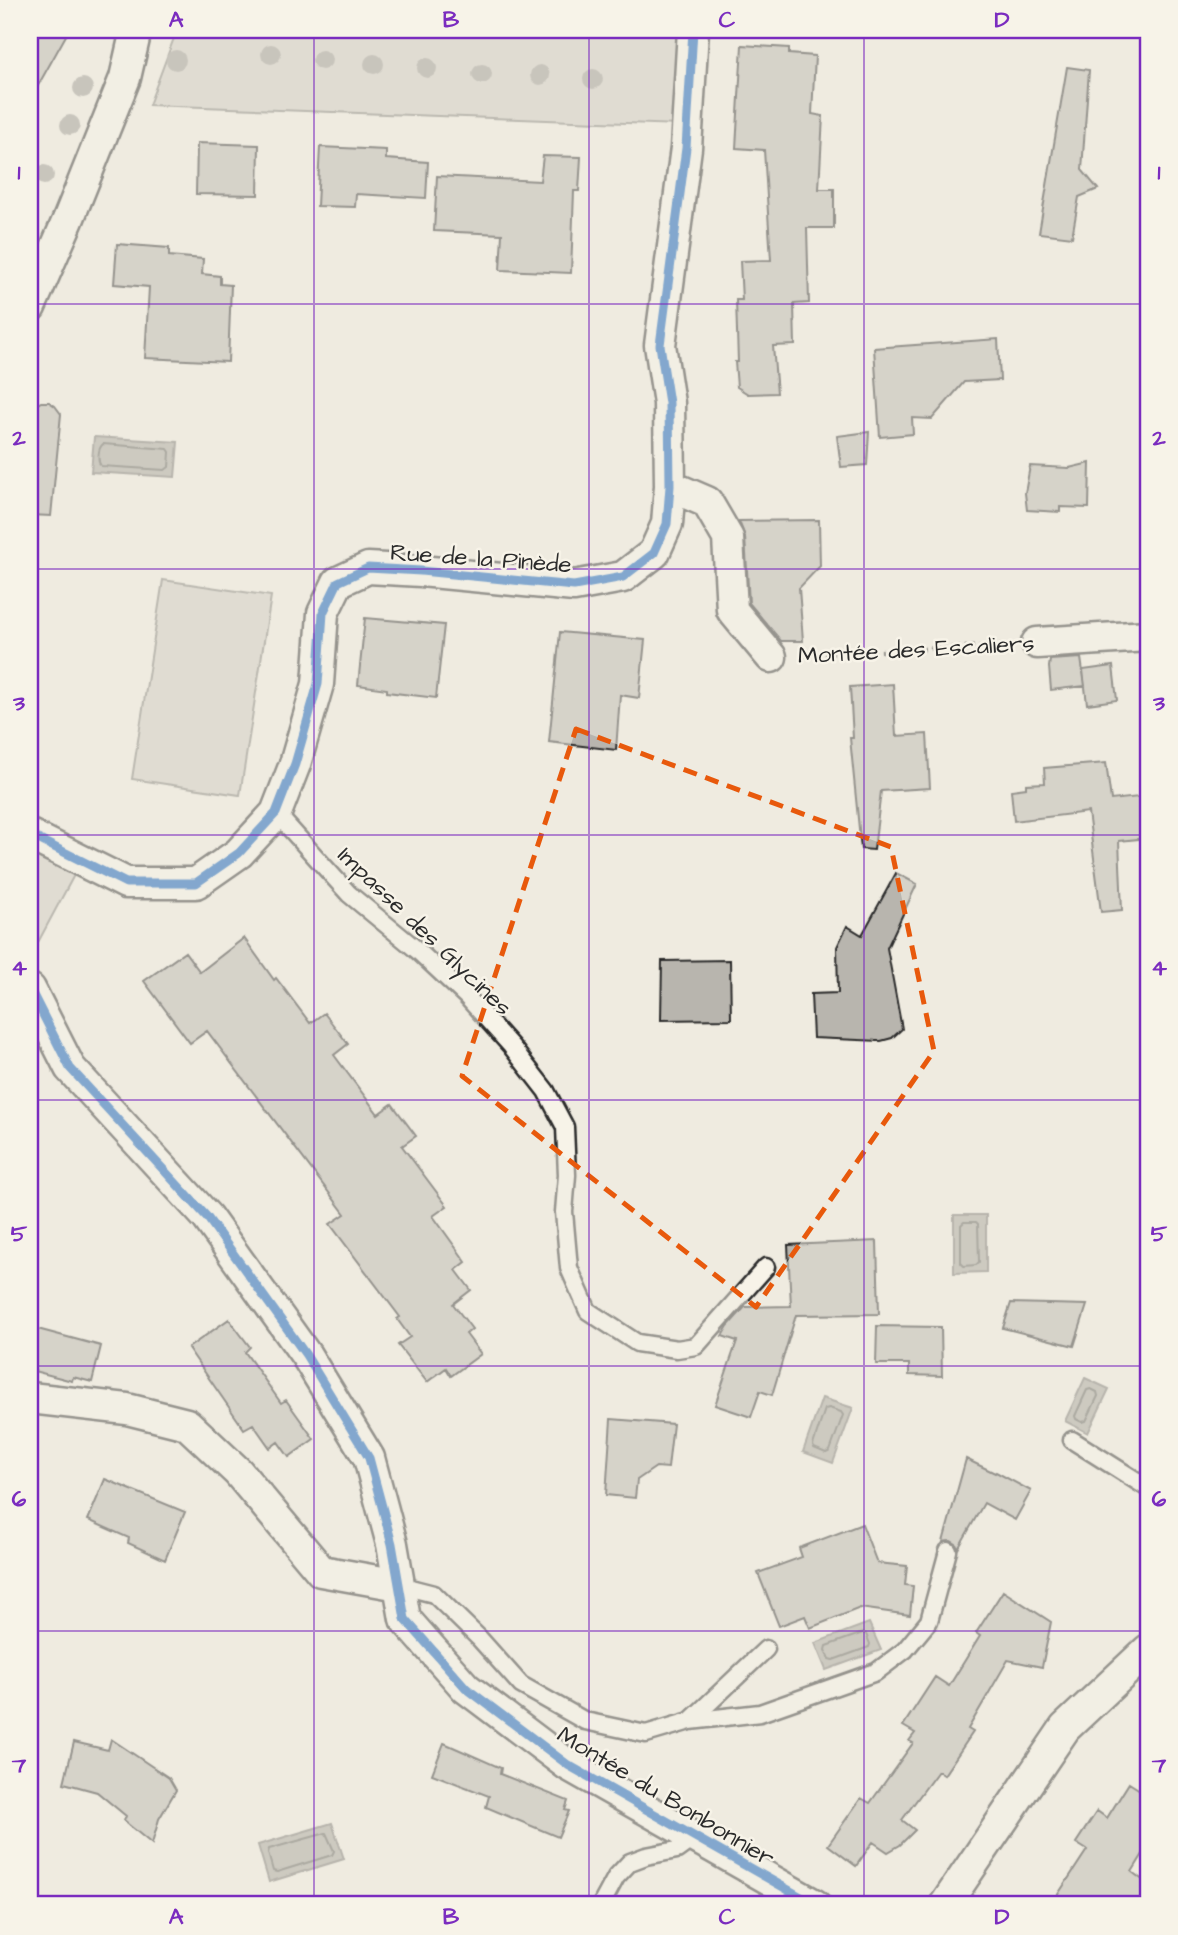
<svg xmlns="http://www.w3.org/2000/svg" width="1178" height="1935" font-family="'Architects Daughter',sans-serif">
  <style>
    .green { fill: #cfcbc2; stroke: #7d7b76; stroke-width: 2 }
    .water { fill: #a4a29a; stroke: #74726e; stroke-width: 2 }
    .lines { fill: none; stroke-linecap: round; stroke-linejoin: round }
    .shore { stroke: #5b5b57; stroke-width: 2 }
    .building { fill: #b8b5ae; stroke: #2b2b2b; stroke-width: 2 }
    .service-casing { stroke: #2b2b2b; stroke-width: 21 }
    .minor-casing { stroke: #2b2b2b; stroke-width: 35 }
    .path { stroke: #2b2b2b; stroke-width: 4.5; stroke-dasharray: 2 5; stroke-linecap: butt }
    .service { stroke: #f7f3e8; stroke-width: 16 }
    .minor { stroke: #f7f3e8; stroke-width: 30 }
    .cycleway-casing { stroke: #f7f3e8; stroke-width: 13 }
    .cycleway { stroke: #0057b8; stroke-width: 9 }
    .tree { fill: #9a9791 }
    .marked { fill: none; stroke: #e8590c; stroke-width: 5; stroke-dasharray: 14 9; stroke-linejoin: round }
    .grid { fill: none; stroke: #7b2cbf; stroke-width: 2; stroke-opacity: 0.55 }
    .labels { text-anchor: middle; stroke-width: 5; stroke-linejoin: round; paint-order: stroke }
    .street-label { font-size: 24px; fill: #2b2b2b; stroke: #f7f3e8 }
    .neatline { fill: none; stroke: #7b2cbf; stroke-width: 2.5 }
    .grid-label { font-size: 23px; text-anchor: middle; font-weight: bold; fill: #7b2cbf }
  </style>
  <rect width="100%" height="100%" fill="#efebe0"/>
  <filter id="ink" filterUnits="userSpaceOnUse"><feTurbulence type="fractalNoise" baseFrequency=".0143" numOctaves="2"/><feDisplacementMap in="SourceGraphic" scale="14" xChannelSelector="R" yChannelSelector="G"/><feConvolveMatrix kernelMatrix="1 2 1 2 8 2 1 2 1" color-interpolation-filters="sRGB"/></filter>
  <g filter="url(#ink)">
    <path class="green" d="M177,30H680L679,125L149,105Z
      M163,580L271,596L240,795L132,779Z
      M30,849L74,875L36,946L30,934Z"/>
    <path class="water" d="M94,437L178,442L175,477L91,472Z
      M954,1215H986V1272L954,1273Z
      M1085,1378L1109,1389L1088,1433L1065,1421Z
      M822,1398L853,1408L833,1463L803,1452Z
      M869,1623L881,1650L826,1670L815,1643Z
      M332,1823L344,1859L269,1882L258,1845Z"/>
    <g class="lines">
      <path class="shore" d="M103,444L168,449L170,452L169,467L165,470L101,466C97,461 98,448 103,444Z
        M964,1222H976L978,1224L979,1262L976,1265L964,1266L961,1263V1225Z
        M1091,1389L1097,1392L1098,1396L1086,1421L1082,1422L1076,1419L1075,1416L1087,1390Z
        M829,1408L841,1412L843,1415L830,1451L826,1453L814,1448L813,1445L825,1409Z
        M863,1633L866,1634L870,1644L869,1647L833,1660L829,1659L825,1650L826,1646Z
        M326,1833L334,1851L332,1855L277,1872L273,1871L268,1853L269,1849Z"/>
    </g>
    <path class="building" d="M30,30H69L30,100Z
      M742,45L789,48V54L815,56L812,114L823,116L819,189H834V228H807L809,303L794,304L795,345L773,346L777,393L748,394L737,387L735,362H738L736,300H742L740,261L771,260L764,150L736,148Z
      M1067,67L1089,70L1082,170L1098,189L1079,197L1072,237L1039,233Z
      M197,143L259,145L258,195L196,194Z
      M320,147L386,150V159L428,162L426,198L356,194L355,207L317,206Z
      M543,156L581,157L579,191H574L571,273L500,270L502,234L434,231L437,176L540,181Z
      M117,244L169,248V256L203,259L202,274L220,276V284L231,285L228,362L145,358L149,287L114,284Z
      M998,339L1000,380L964,382L932,419L912,418L913,434L880,437L874,348Z
      M41,402H49L55,406L61,414L51,516L30,515V420L31,408Z
      M869,432L867,465L841,467L837,436Z
      M1090,463L1089,508L1060,507V512L1027,510L1025,493L1030,466L1069,468Z
      M819,520L820,566L799,588L803,641H781L749,603L745,537L739,521Z
      M365,618L444,625L436,698L387,692V689L358,685Z
      M560,632L645,640L639,698L620,695L616,750L549,742Z
      M1081,658L1085,686L1051,690L1049,667L1050,660Z
      M1113,666L1117,700L1087,704L1083,670Z
      M893,684L896,736L927,734L930,788L881,791L874,850L861,849L850,738H853L850,687Z
      M1106,763L1111,800L1148,796V838L1119,841L1122,910L1101,912L1088,812L1014,821L1011,790L1026,788V784L1045,783L1044,768Z
      M896,873L917,884L887,948L902,1029L892,1038L881,1041L813,1038L811,994L838,993L837,947L847,926L862,935Z
      M244,938L274,980L276,978L310,1023L324,1013L348,1044L334,1055L378,1114L392,1104L416,1136L402,1146L447,1206L433,1216L466,1262L456,1270L471,1290L453,1304L472,1329L466,1334L481,1354L451,1376L446,1368L427,1382L398,1345L410,1337L397,1319L400,1317L330,1224L345,1214L207,1031L190,1043L144,981L185,952L200,972Z
      M730,960L731,1019L661,1020L662,961Z
      M877,1241L879,1314L796,1315L772,1395L760,1391L751,1417L715,1405L737,1341L722,1336L728,1326L745,1307L791,1306L788,1245Z
      M1011,1303L1087,1305L1074,1346L1003,1328Z
      M229,1319L250,1347L245,1352L281,1403L286,1400L314,1439L289,1457L278,1442L270,1448L253,1424L244,1429L188,1348Z
      M877,1326L941,1327L942,1376L909,1375V1364H876Z
      M30,1327L101,1346L92,1382L73,1377L72,1381L30,1370Z
      M611,1419L673,1424L668,1468L656,1467L637,1480L635,1498L606,1495Z
      M966,1459L995,1473L996,1472L1031,1491L1015,1520L984,1503L958,1549L956,1544L951,1541L943,1542Z
      M105,1479L185,1512L165,1560L128,1543L129,1538L88,1520Z
      M862,1524L877,1563L907,1566L905,1585L913,1586L910,1615L860,1608L810,1628L805,1616L779,1626L758,1573L802,1557L799,1548Z
      M1003,1591L1051,1622L1042,1667L1008,1660L968,1729L973,1732L944,1775L938,1771L902,1820L915,1830L900,1845L888,1852L873,1842L856,1866L828,1845L861,1798L870,1803L913,1743L909,1741L915,1733L903,1726L935,1677L949,1686L980,1636L976,1633Z
      M111,1739L169,1778L176,1790L159,1819L152,1844L124,1821L126,1816L97,1792L64,1783L74,1742L108,1750Z
      M444,1743L501,1768L500,1774L568,1801L565,1810L569,1811L558,1837L486,1807L489,1796L432,1774Z
      M1129,1783L1148,1795V1846L1132,1872L1148,1884V1905H1051L1087,1850L1076,1843L1097,1811L1107,1818Z"/>
    <g class="lines">
      <g class="service-casing">
        <path id="service" d="M276,813L349,894L417,950L467,997L511,1046L546,1091L565,1127L567,1175L564,1212L569,1268L588,1311L637,1343L677,1349L696,1346L766,1267
          M1072,1440L1148,1488
          M399,1585L434,1594L479,1638L521,1685L585,1721L646,1734L690,1721L766,1649
          M690,1721L760,1713L876,1672L905,1650L929,1621L948,1551
          M601,1905L616,1877L630,1862L646,1856L677,1850L695,1837"/>
      </g>
      <g class="minor-casing">
        <path id="minor" d="M30,307L68,220L125,78L136,30
          M670,486L707,502L728,538L732,610L771,657
          M1037,643L1148,636
          M30,835L126,883H196L239,853L276,813L295,764L318,684L323,613L338,582L368,568L421,571L574,586L623,577L654,553L667,524L670,486L669,403L660,345L686,148L693,30
          M30,989L70,1068L207,1217L306,1355L369,1458L392,1544L405,1619L466,1688L568,1765L815,1905
          M30,1398L127,1409L187,1424L238,1472L321,1571L399,1585
          M945,1905L1065,1728L1148,1650"/>
      </g>
      <path class="path" d="M804,655L1005,645"/>
      <use href="#service" class="service"/>
      <use href="#minor" class="minor"/>
      <g class="cycleway-casing">
        <path id="cycleway" d="M30,835L126,883H196L239,853L276,813L295,764L318,684L323,613L338,582L368,568L421,571L574,586L623,577L654,553L667,524L670,486L669,403L660,345L686,148L693,30
          M30,989L70,1068L207,1217L306,1355L369,1458L392,1544L405,1619L466,1688L568,1765L815,1905"/>
      </g>
      <use href="#cycleway" class="cycleway"/>
    </g>
    <g class="tree">
      <circle cx="271" cy="54" r="10"/>
      <circle cx="176" cy="60" r="10"/>
      <circle cx="322" cy="60" r="10"/>
      <circle cx="374" cy="64" r="10"/>
      <circle cx="427" cy="68" r="10"/>
      <circle cx="482" cy="74" r="10"/>
      <circle cx="540" cy="75" r="10"/>
      <circle cx="593" cy="79" r="10"/>
      <circle cx="83" cy="88" r="10"/>
      <circle cx="70" cy="125" r="10"/>
      <circle cx="44" cy="175" r="10"/>
    </g>
  </g>
  <path d="M0 0H1178V1935H0ZM576,729L891,847L934,1051L756,1307L462,1076Z" fill="#efebe0" fill-opacity=".55" fill-rule="evenodd"/>
  <path class="marked" d="M576,729L891,847L934,1051L756,1307L462,1076Z"/>
  <path class="grid" d="M314,30V1905M589,30V1905M864,30V1905M30,304H1148M30,569H1148M30,835H1148M30,1100H1148M30,1366H1148M30,1631H1148"/>
  <g class="labels">
    <g class="street-label">
      <text transform="translate(481 558) rotate(4)" y="8">Rue de la Pinède</text>
      <text transform="translate(916 649) rotate(-3)" y="8">Montée des Escaliers</text>
      <text transform="translate(425 931) rotate(44)" y="8">Impasse des Glycines</text>
      <text transform="translate(666 1796) rotate(31)" y="8">Montée du Bonbonnier</text>
    </g>
  </g>
  <rect width="1178" height="1935" fill="none" stroke="#f7f3e8" stroke-width="77"/>
  <rect x="38" y="38" width="1102" height="1858" class="neatline"/>
  <g class="grid-label">
    <text x="176" y="27">A</text>
    <text x="451" y="27">B</text>
    <text x="727" y="27">C</text>
    <text x="1002" y="27">D</text>
    <text x="19" y="179">1</text>
    <text x="1159" y="179">1</text>
    <text x="19" y="445">2</text>
    <text x="1159" y="445">2</text>
    <text x="19" y="710">3</text>
    <text x="1159" y="710">3</text>
    <text x="19" y="975">4</text>
    <text x="1159" y="975">4</text>
    <text x="19" y="1241">5</text>
    <text x="1159" y="1241">5</text>
    <text x="19" y="1506">6</text>
    <text x="1159" y="1506">6</text>
    <text x="19" y="1772">7</text>
    <text x="1159" y="1772">7</text>
    <text x="176" y="1924">A</text>
    <text x="451" y="1924">B</text>
    <text x="727" y="1924">C</text>
    <text x="1002" y="1924">D</text>
  </g>
</svg>
